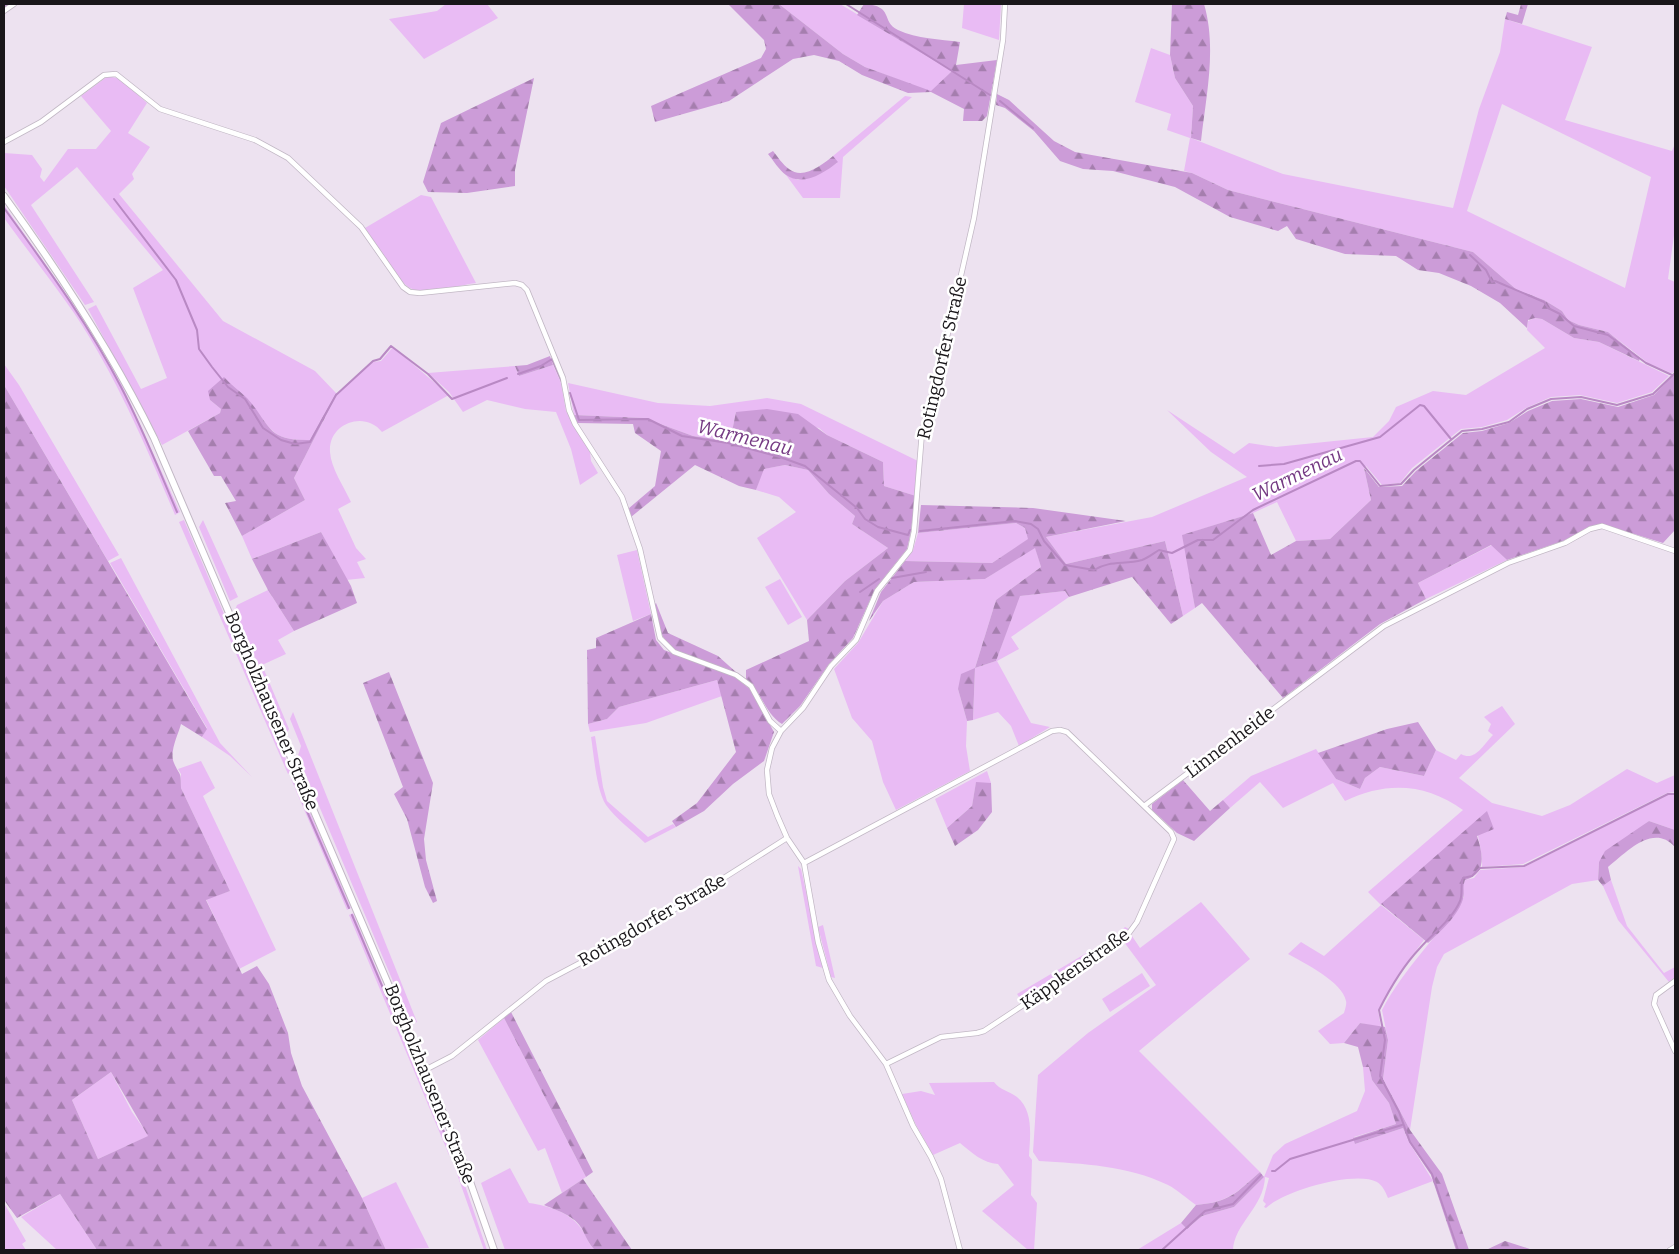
<svg xmlns="http://www.w3.org/2000/svg" width="1679" height="1254" font-family="Bitter,serif">
  <style>
    .grass { fill: #e9bbf4; fill-rule: evenodd }
    .forest { fill: url(#forest-firs); fill-rule: evenodd }
    .lines { fill: none; stroke-linecap: round; stroke-linejoin: round }
    .stream { stroke: #b989c4; stroke-width: 2 }
    .street-casing { stroke: #c2b8c5; stroke-width: 6 }
    .secondary-casing { stroke: #c2b8c5; stroke-width: 8 }
    .street { stroke: #fff; stroke-width: 4.5 }
    .secondary { stroke: #fff; stroke-width: 6 }
    .labels { text-anchor: middle; stroke-width: 5; stroke-linejoin: round; paint-order: stroke }
    .street-label { font-size: 18px; fill: #19161a; stroke: #fff }
    .water-label { font-size: 19px; font-style: italic; fill: #753a83; stroke: #fff }
  </style>
  <defs>
    <pattern id="forest-firs" width="22" height="20" patternUnits="userSpaceOnUse" patternTransform="scale(1.25)"><rect width="22" height="20" fill="#cc9cd8"/><path d="M5 1l3.5 6h-7zM16 11l3.5 6h-7z" fill="#a57eae"/></pattern>
  </defs>
  <rect width="100%" height="100%" fill="#ede2f0"/>
  <path class="grass" d="M446,4H487L498,18L424,59L389,19L437,11Z
    M779,4H840L952,71L931,92L865,67L843,54Z
    M964,4H1001L999,40L962,28Z
    M1505,19L1592,47L1565,120L1672,151L1675,144V228L1668,279L1675,282V372L1671,373L1648,363L1608,332L1579,325L1568,320L1562,311L1544,300L1517,290L1473,252L1228,190L1192,173L1184,171L1190,138L1167,130L1171,114L1135,102L1151,48L1170,55L1175,78L1193,106L1191,138L1283,174L1453,208L1479,109L1500,52ZM1502,104L1651,177L1625,288L1467,211Z
    M108,76L120,79L147,103L128,133L150,147L132,174L134,179L119,194L223,321L315,371L336,393L310,440C275,440 274,434 254,408C246,397 233,388 224,378L210,400L221,409L220,413L162,445L88,309L96,305L141,389L167,378L133,288L163,270L77,167L31,205L94,302L85,305L4,186V153L32,155L42,169L40,177L44,182L68,149H96L111,131L81,96Z
    M905,96L912,97L843,157L840,198H803L786,175L798,180L837,163L833,156Z
    M421,195L431,197L476,283C460,285 430,294 415,290C399,287 375,242 365,228Z
    M4,205L78,311L122,385L180,512L175,515C146,446 116,376 74,313C52,281 27,250 4,218Z
    M1534,318L1542,319L1574,338L1599,342L1669,376L1652,392L1617,403L1580,395L1551,397L1526,408L1507,420L1482,427L1461,429L1412,468L1400,483L1382,485L1366,466L1364,468L1371,500L1330,539L1296,541L1277,502L1253,513L1183,535L1195,608L1183,616L1165,541L1066,564L1046,537L1152,517L1247,477L1211,452L1167,410L1234,454L1249,443L1276,447L1373,437L1389,421L1396,407L1433,391L1466,395L1545,348L1527,330L1528,321Z
    M393,347L449,395L382,432C365,410 328,423 330,452C331,468 344,487 351,502L338,509L356,548L366,559L357,562L365,578L346,580L321,532L252,559L242,536L305,500L294,478L337,394L372,362L381,361Z
    M4,364L19,385L119,555L108,561L4,385Z
    M553,365L561,383L566,411L590,452L591,461L598,473L580,485L571,449L556,412L525,409L487,400L463,412L449,392L428,373L515,366L519,376Z
    M568,383L658,403L710,406L767,398L801,404L918,461L916,496L884,486L883,462L827,435L819,428L736,412L730,441L693,436L644,418L574,415Z
    M785,465L808,470L829,494L855,516L852,524L888,548L845,581L807,620L757,538L796,512L779,497L756,490L763,469Z
    M184,520L291,771L288,774L179,522Z
    M203,520L238,597L230,601L199,527Z
    M1016,523L1025,528L1029,539L992,563L905,561L913,550L918,533Z
    M1492,545L1507,560L1426,599L1418,583Z
    M1035,547L1041,567L996,600L975,668L996,661L1019,596L1065,591L1069,597L1011,637L1019,649L997,661L1031,723L1050,727L1019,746L1011,726L998,712L973,720L975,669L958,689L967,721L966,746L970,771L896,810L883,782L872,741L852,718L834,669L858,643L883,601L914,582L985,579Z
    M637,550L651,614L633,621L617,555Z
    M121,558L220,743L252,777L230,756L202,737L207,728L110,563Z
    M780,579L802,617L788,625L765,587Z
    M268,590L294,631L278,640L286,654L262,665L289,729L287,733L235,610L237,605Z
    M717,680L722,696L646,723L590,732L588,724L607,719L619,707Z
    M1502,706L1515,724L1459,778L1492,803L1542,816L1570,805L1627,769L1657,783L1675,775V792L1667,793L1523,864L1482,867C1483,851 1477,838 1476,822L1473,824L1381,905L1424,940L1408,961L1378,1010L1381,1028L1360,1023L1344,1043L1330,1044L1318,1031L1344,1013C1345,1009 1347,1004 1346,1001C1343,982 1304,963 1288,954L1301,942L1324,956L1381,905L1368,892L1463,810C1426,783 1386,781 1345,801L1333,783L1283,808L1260,782L1230,808L1223,800L1251,776L1316,749L1336,779L1360,789L1365,778L1380,767L1424,776L1436,750L1456,760L1461,754C1475,762 1483,745 1493,735L1488,731L1491,724L1484,717Z
    M293,712L417,1022L411,1024L298,756L301,746L290,719Z
    M595,736L603,787L607,801L648,837L673,824L676,827L645,843C632,830 616,819 606,805C596,789 594,755 591,737Z
    M201,761L215,788L203,796L276,950L239,969L206,899L230,891L181,788V774L178,769Z
    M987,771L991,783H976L972,806L947,828L935,799Z
    M295,777L351,908L347,910L291,779Z
    M1667,795H1675V830L1649,821L1599,862L1598,880L1572,884L1444,954L1437,967L1432,987L1410,1130L1383,1079L1388,1040L1382,1010C1404,968 1438,937 1464,897L1462,887L1465,880L1474,878L1480,870L1524,867Z
    M798,866L801,869L823,968L816,966Z
    M1611,880L1627,926L1664,973L1675,967V977L1669,982L1618,920L1603,886Z
    M1201,902L1250,959L1139,1051L1260,1172C1236,1193 1229,1202 1196,1205C1187,1199 1178,1190 1168,1185C1126,1165 1084,1164 1039,1161L1033,1152L1038,1075L1088,1033L1156,985L1124,942L1132,936L1140,948Z
    M353,913L453,1152L449,1155L349,915Z
    M823,925L835,978L831,977L818,927Z
    M1125,927L1129,929L1125,934L1022,1001L1017,994L1112,938Z
    M1142,973L1150,986L1110,1012L1102,999Z
    M504,1018L586,1177L562,1193L545,1148L538,1151L478,1040Z
    M1363,1067H1369L1372,1080L1389,1103L1396,1124L1354,1137L1355,1144L1403,1128L1409,1142L1433,1181L1388,1198C1385,1191 1383,1186 1377,1182C1355,1170 1283,1191 1266,1208L1264,1207L1266,1204L1263,1201L1269,1178L1265,1177C1264,1207 1234,1224 1233,1250H1137L1181,1223L1187,1229L1202,1216L1234,1207L1264,1177L1273,1155L1285,1144L1357,1111L1365,1091Z
    M111,1072L132,1112L149,1136L98,1159L72,1100Z
    M994,1082C1000,1090 1009,1091 1017,1097C1034,1111 1030,1136 1029,1156L1032,1160L1031,1195L1037,1203L1034,1250H1028L982,1211L1014,1185L998,1164C983,1163 972,1153 960,1143L933,1155L916,1125L902,1094L921,1091L935,1095L929,1083Z
    M456,1159L487,1250H484L452,1160Z
    M510,1168L529,1203C549,1206 571,1212 583,1231C588,1238 586,1241 595,1250H505L481,1183Z
    M396,1182L429,1248L386,1250L362,1198Z
    M60,1194L97,1250H57L21,1217Z
    M4,1203L26,1241L22,1244L26,1250H4Z"/>
  <path class="forest" d="M728,4H779L843,54L865,67L931,91L952,71L857,15L864,4C895,6 880,21 898,30C917,39 940,39 960,42L956,65L997,60L987,116L982,121H963L964,109L931,92L908,93L862,75L839,61L814,55L793,59L729,101L655,122L651,106L761,58L766,49L764,40Z
    M1172,4H1204C1217,48 1206,96 1201,141L1191,138L1193,106L1175,78L1170,55Z
    M1521,4H1528L1522,24L1505,19L1507,12L1518,15Z
    M534,78L515,170V186L467,193L428,192L423,182L441,123Z
    M997,94L1009,100L1054,141L1075,152L1192,173L1228,190L1473,252L1517,290L1544,300L1562,311L1568,320L1579,325L1608,332L1640,358L1639,361L1599,342L1574,338L1542,319L1535,318L1528,320L1527,328L1500,303L1471,286L1439,273L1418,270L1396,256L1345,254L1296,239L1287,226L1278,231L1230,217L1175,187L1113,171L1083,169L1060,161L1034,131L1005,108L996,105Z
    M773,151C777,156 783,165 789,169C803,180 822,165 833,156L838,162C824,173 803,187 786,175C779,170 773,160 768,154Z
    M550,356L553,365L519,376L515,366L527,365Z
    M1673,375H1675V530L1663,543L1602,524L1590,527L1563,541L1507,560L1491,545L1418,583L1426,599L1380,624L1283,698L1202,603L1195,608L1182,535L1253,513L1271,555L1296,541L1330,539L1371,500L1364,468L1379,487L1402,486L1416,471L1463,433L1482,431L1509,423L1528,411L1552,401L1581,399L1618,407L1654,395Z
    M224,377C231,385 240,391 247,398C271,425 266,441 310,440L336,393L337,394L294,478L305,500L242,536L225,503L236,501L221,476H214L188,431L220,413L221,409L210,400L208,391Z
    M4,385L207,729L202,737L181,724C178,735 169,752 174,763C180,777 181,770 181,788L230,891L206,900L242,974L257,966L269,984L288,1033L291,1053L302,1086L362,1198L386,1250H97L60,1194L17,1218L4,1200ZM111,1072L148,1136L98,1159L72,1100Z
    M767,409L798,414L827,435L883,462L884,486L916,496L910,536L907,549L875,589L853,638L829,664L800,706L782,724C765,714 762,692 746,679V670L809,641L807,620L845,581L888,548L852,524L855,516L829,494L808,470L785,465L764,469L756,490L739,486L695,465L631,517L628,509L655,486L661,451L635,433L633,424L577,423L574,415L644,418L693,436L730,441L736,412Z
    M921,505L1033,508L1126,521L1046,537L1066,564L1165,541L1183,616L1171,624L1132,577L1069,597L1065,591L1020,596L996,661L975,668L973,720L967,721L958,689L961,674L975,668L996,600L1041,567L1035,548L985,579L914,582L883,601L869,621L881,592L905,561L992,563L1028,539L1025,528L1016,523L918,533Z
    M321,532L351,586L357,603L294,631L268,590L252,559Z
    M656,603L668,633L718,656L737,673L675,650C659,639 658,622 654,605Z
    M651,614L656,640L664,650L735,677L750,689L774,732L764,761L733,784L704,811L676,827L672,821L697,803L736,752L717,680L619,707L607,719L588,724L587,650L596,648V638Z
    M389,672L433,783L424,839L426,860L437,901L433,903L425,887L407,819L394,794L403,787L363,683Z
    M1418,722L1436,750L1424,776L1380,767L1365,778L1360,789L1336,779L1318,753L1387,729Z
    M1183,780L1210,811L1223,800L1230,808L1194,841L1177,833L1152,810V804Z
    M976,782L991,783L992,812L978,830L955,846L947,828L972,806Z
    M1487,811L1494,829L1477,836C1483,854 1487,874 1465,880C1462,888 1465,893 1463,899C1458,916 1440,932 1428,943L1381,904Z
    M1649,821L1675,830V847C1653,823 1627,852 1608,867L1611,880L1603,886L1598,880L1599,862L1605,851Z
    M511,1012L593,1172L586,1177L504,1018Z
    M1360,1023L1385,1027L1388,1040L1383,1079L1410,1130L1442,1174L1469,1250H1456L1431,1175L1409,1142L1403,1128L1355,1144L1353,1138L1396,1124L1389,1103L1372,1080L1369,1067H1363L1358,1047L1344,1043Z
    M1260,1172L1264,1177L1234,1207L1202,1216L1187,1229L1181,1223L1196,1205C1230,1202 1236,1193 1260,1172Z
    M583,1179L632,1250H595C589,1244 588,1241 584,1233C578,1217 559,1211 544,1205Z
    M1505,1241L1533,1250H1486Z"/>
  <g class="lines">
    <path class="stream" d="M846,4L990,95
      M4,7L8,4
      M1000,101L1033,128
      M114,199L176,280L197,330L199,349L212,367L228,387L245,399L263,428L281,440L295,444L310,442L336,395L373,361L380,359L391,346L428,374L452,399L507,378
      M4,208C45,265 88,323 121,387C142,427 159,470 177,512
      M1470,255L1486,270L1492,282L1495,281L1544,302L1548,308L1560,314L1574,326L1608,335L1646,363L1672,375
      M518,374L541,366L552,359L562,382
      M570,393L579,420L648,419L682,436L728,443L780,457L805,466L857,508L865,519L878,527L908,535L910,530
      M1259,466L1284,464L1380,437L1420,405L1424,406L1451,439
      M920,531L1015,521L1031,524L1038,529L1044,541L1065,565L1094,570C1110,560 1124,565 1142,560C1148,558 1154,553 1159,550L1172,553L1198,540H1213L1253,510L1356,461H1360L1380,486L1401,484L1414,470L1462,431L1482,429L1509,422L1527,409L1551,399L1581,397L1617,405L1653,394L1675,373
      M892,578L926,572
      M860,592L879,579
      M293,779L349,908
      M352,915L452,1151
      M1272,1171H1275L1290,1159L1402,1125
      M1162,1250L1205,1211L1233,1204L1261,1175
      M1458,1250L1432,1174L1410,1142L1399,1112L1380,1076L1385,1040L1379,1010C1390,988 1403,966 1420,948C1433,933 1452,920 1460,901C1463,893 1460,886 1463,878L1472,876L1480,868L1524,866L1668,794H1675"/>
    <g class="street-casing">
      <path id="street" d="M4,11L14,4
        M4,142L41,122L104,75L116,74L160,109L255,140L288,158L361,227L403,287L410,292L420,293L515,283L522,285L527,290L563,378L569,410L575,424L622,497L640,549L660,638L674,652L736,675L751,686L770,721L781,731
        M804,863L1052,731L1060,730L1067,732L1144,806L1384,626L1508,563L1565,543L1590,529L1602,526L1675,551
        M1675,981L1656,995L1654,1004L1675,1051
        M886,1064L941,1037L977,1033L984,1031L1126,937L1137,922L1174,839L1171,832L1144,806
        M425,1070L452,1056L546,981L637,933L787,838
        M960,1250L941,1179L931,1157L913,1126L886,1064L850,1016L829,980L818,942L804,863L787,838L777,815L769,794L767,770L772,748L781,731L803,708L831,666L856,640L877,591L910,550L914,531L922,432L947,337L974,218L1003,40L1005,4
        M1670,1250L1675,1247"/>
    </g>
    <g class="secondary-casing">
      <path id="secondary" d="M4,196C60,273 112,352 154,438L425,1070L460,1153L494,1250"/>
    </g>
    <use href="#street" class="street"/>
    <use href="#secondary" class="secondary"/>
  </g>
  <g class="labels">
    <g class="street-label">
      <text transform="translate(942 358) rotate(-77)" y="6">Rotingdorfer Straße</text>
      <text transform="translate(272 711) rotate(67)" y="6">Borgholzhausener Straße</text>
      <text transform="translate(1230 742) rotate(-37)" y="6">Linnenheide</text>
      <text transform="translate(652 920) rotate(-30)" y="6">Rotingdorfer Straße</text>
      <text transform="translate(1075 969) rotate(-35)" y="6">Käppkenstraße</text>
      <text transform="translate(430 1084) rotate(68)" y="6">Borgholzhausener Straße</text>
    </g>
    <g class="water-label">
      <text transform="translate(745 437) rotate(14)" y="7">Warmenau</text>
      <text transform="translate(1297 474) rotate(-26)" y="7">Warmenau</text>
    </g>
  </g>
  <rect width="1679" height="1254" fill="none" stroke="#19161a" stroke-width="10"/>
</svg>
